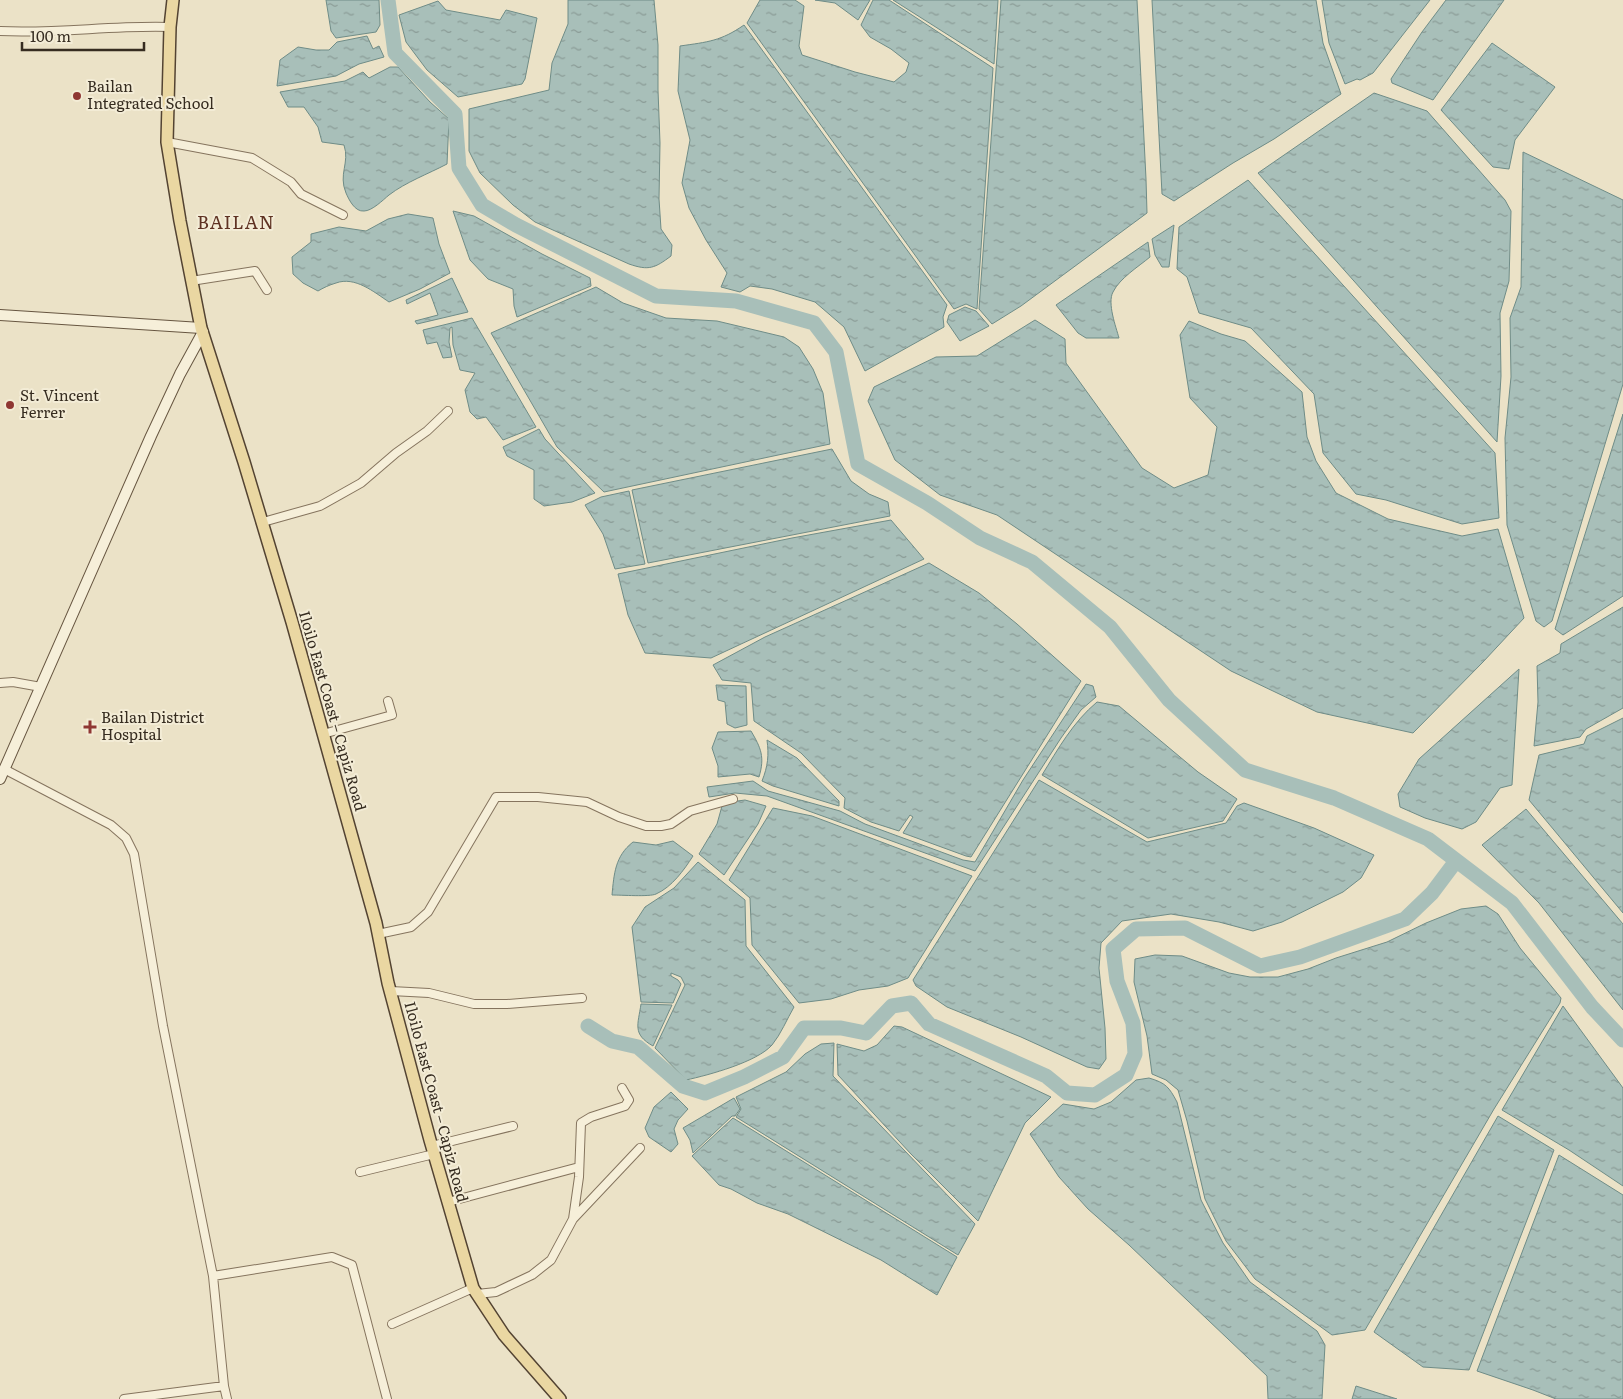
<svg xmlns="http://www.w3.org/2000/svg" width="1623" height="1399" font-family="Literata,serif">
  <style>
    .water { fill: url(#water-ripples); stroke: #6f8c87 }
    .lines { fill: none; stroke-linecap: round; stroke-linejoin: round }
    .river { stroke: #a8bfb9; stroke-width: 15 }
    .minor-casing { stroke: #85745e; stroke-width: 10 }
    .secondary-casing { stroke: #675641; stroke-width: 12 }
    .primary-casing { stroke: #534332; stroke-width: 14 }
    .minor { stroke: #f6efd9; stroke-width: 8 }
    .secondary { stroke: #f6efd9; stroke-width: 10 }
    .primary { stroke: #ead7a2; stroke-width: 11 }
    .poi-dot { fill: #8f3733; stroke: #f3ecd6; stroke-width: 2 }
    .labels { text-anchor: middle; stroke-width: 4; stroke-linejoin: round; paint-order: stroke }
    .poi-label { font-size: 15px; fill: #362c20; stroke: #f3ecd6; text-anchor: start }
    .street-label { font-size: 15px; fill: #362c20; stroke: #f3ecd6 }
    .quarter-label { font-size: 18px; letter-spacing: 1px; fill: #5f3323; stroke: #f3ecd6 }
  </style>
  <defs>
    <pattern id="water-ripples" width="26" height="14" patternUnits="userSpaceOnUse" patternTransform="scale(1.25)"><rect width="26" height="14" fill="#a8bfb9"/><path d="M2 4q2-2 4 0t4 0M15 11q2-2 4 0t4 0" fill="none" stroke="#8a9b96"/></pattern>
  </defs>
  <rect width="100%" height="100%" fill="#ebe2c7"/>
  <path class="water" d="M326,0H379L380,25L376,32L336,38L331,31Z
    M568,0H654L658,45V90L660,143L659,199L661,229L672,245L671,256C655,268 649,271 629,264L535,222L513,205L480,173L469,151V109L549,90L552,63L568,24Z
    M760,0H795L804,6L799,46L802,55L855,72L894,82L906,72L909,63L891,49L870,37L861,25L873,0H889L993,68L977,309L966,304L954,309L747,23Z
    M815,0H870L858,20L835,3Z
    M893,0H998L994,64Z
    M1001,0H1137L1146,179L1147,213L1021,306L992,324L979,309Z
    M1152,0H1316L1323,43L1341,94L1274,139L1233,163L1174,201L1162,194Z
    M1322,0H1430L1373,73L1360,80L1357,79L1345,84L1329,43Z
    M1446,0H1504L1433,100L1392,83L1391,79L1422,32Z
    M438,1L446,10L500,20L506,10L537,18L525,79L522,84L458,97L427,70L406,42L399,15Z
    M744,25L947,305L943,317L944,327L865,371L844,327L815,302L772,289L750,286L740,292L721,287L727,273L706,240L689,208L682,183L690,140L678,91L680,46C708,42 721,41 744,25Z
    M367,36L373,49L379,46L384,57L359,64L336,76L277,86L280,60L298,47L316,50H329L337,42Z
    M1492,43L1555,87L1515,140L1509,169L1493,167L1441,110Z
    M390,67H398L430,102L449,119L447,164C428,174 406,182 389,195C383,200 372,211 364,211C355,212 349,200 346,193C338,174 350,163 344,145L322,142L318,127L304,107H288L280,92L345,81L363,72L369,78Z
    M1374,93L1427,111L1505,200L1511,211L1509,281L1500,313L1501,376L1497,442L1258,173Z
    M1523,152L1623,200V384L1552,621L1544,627L1536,621L1507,525L1505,438L1511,377L1510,318L1521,287Z
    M1248,180L1495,453L1499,518L1462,524L1386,500L1356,494L1323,453L1314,394L1251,328L1199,313L1187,277L1177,269L1179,227Z
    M453,211L474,216L542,254L590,278L591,286L517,317L514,306L513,289L488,279L470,260Z
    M408,214L433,218L439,244L450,273L420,289L389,302C374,292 355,276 336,283C329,285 323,288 318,291L303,283L293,274L292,257L311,242V234L339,227L366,231L388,219Z
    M1174,225L1169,267H1162L1155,255L1152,239Z
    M1148,242L1150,257C1138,267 1120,278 1113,292C1107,303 1116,327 1119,338H1086L1078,333L1056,305Z
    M452,278L468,312L417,324L415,321L438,315L430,293L407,304L406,300Z
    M596,287L623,303L666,318L717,321L784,337L799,347L813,369L823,393L830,444L604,492L557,447L491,333Z
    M965,307L976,311L989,326L960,341L947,322L949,315Z
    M472,318L536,427L503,440L486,417L477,419L470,412L465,390L475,373L460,370L453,345L452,327L450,328L449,342L452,357L443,358L437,342L427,344L423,330Z
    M1035,320L1065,339L1066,363L1142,468L1174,488L1208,475L1217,427L1190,398L1180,335L1189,321L1221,334L1245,341L1302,392L1307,437L1316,461L1336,493L1388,519L1462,536L1498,529L1524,618L1483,662L1413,733L1317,712L1231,671L997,515L940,495L895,460L868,401L874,387L936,357L977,356Z
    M1623,414V596L1563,635L1555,629Z
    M539,429L545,439L595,493L572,502L544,506L534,499V470L507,456L503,447Z
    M832,449L851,481L869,494L888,502L890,516L648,563L632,490Z
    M629,491L645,564L615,569L603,534L585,505L601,497Z
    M891,520L924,559L711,658L645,653L628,615L618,574L792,538Z
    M929,563L979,593L1017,624L1081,681L971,857L966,856L903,833L913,817L910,815L899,831L871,822L844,808L845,798L801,753L754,721L751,683L722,680L713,665L765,637Z
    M1623,607V708L1586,729L1580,737L1534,746L1538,702L1537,666L1560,653L1561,644Z
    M1519,669L1512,785L1500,788L1476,822L1462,829L1425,818L1400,807L1398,794L1419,759Z
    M1086,684L1093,686L1096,697L1081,710L1061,738L975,871L767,796L735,793L709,797L707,787L753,781L768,791L840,811L865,824L963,860L975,862L1023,780Z
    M716,685L746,686L747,725L735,728L727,724L725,702L718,700Z
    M1097,702L1119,706L1198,772L1237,799L1223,821L1148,838L1042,775C1058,749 1073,722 1097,702Z
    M1623,718V913L1529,800L1539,755L1584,744L1587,736Z
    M751,731C761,748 765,757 759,777L750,774L718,777V766L712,748L718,732Z
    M767,740L797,758L839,801V806L773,786L762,781C768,766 769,755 767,740Z
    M1039,780L1147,842L1226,823L1237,806L1244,803L1314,828L1374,855L1361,878L1343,892L1282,922L1253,931L1219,922L1171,914L1122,921L1101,943L1099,968L1105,1028L1106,1059L1099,1069L1087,1067L1021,1037L947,1007L916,986L913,980Z
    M745,800L766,806L758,824L724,875L699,854L717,824L722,806L730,802Z
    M773,808L812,816L972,876L908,978L888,986L859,990L831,999L799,1003L752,945L750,898L729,880Z
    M1526,809L1623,924V1010L1539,903L1482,845Z
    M673,841L693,856C684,870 672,887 656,894C650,897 621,895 612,895C614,874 615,856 633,842L656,845Z
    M698,862L745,900L746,946L794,1007C787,1019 781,1034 772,1045C757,1062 709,1075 686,1080L655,1048L685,985L681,977L671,973V976L678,980L681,984L673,1003L641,1002L632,927L645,907L674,888Z
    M1486,906L1498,914L1520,948L1561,998L1560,1003L1494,1109L1365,1330L1332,1335L1255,1279L1226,1241L1205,1199L1187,1121L1178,1090L1166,1080L1152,1074L1147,1036L1134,982L1135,959L1155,955L1182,956L1229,973L1250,977H1278L1308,969L1336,958L1387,942L1426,923L1461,909Z
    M641,1004L672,1005L653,1046C632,1034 638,1025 641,1004Z
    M1563,1006L1623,1088V1186L1569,1150L1502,1110Z
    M894,1026L902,1027L1051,1097L1025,1123L978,1221L911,1154L838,1075L837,1044L864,1051L877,1045Z
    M834,1043L833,1076L975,1224L958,1255L736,1117L741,1109L736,1097L786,1072L805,1054L821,1044Z
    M1149,1078C1166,1083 1169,1087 1177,1102L1201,1200L1223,1243L1250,1282L1317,1331L1325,1345L1322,1399H1268L1267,1376L1129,1245L1088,1209L1059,1177L1030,1134L1063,1104L1094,1109L1111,1102L1136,1080Z
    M671,1092L688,1109L678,1120L674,1129L678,1144L671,1152L649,1137L645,1128L654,1107Z
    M734,1098L740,1109L735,1116H732L693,1153L690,1140L683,1128Z
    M1498,1116L1554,1150L1469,1370L1423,1367L1374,1332Z
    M733,1118L957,1257L937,1295L881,1260L788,1214L757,1203L731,1189L719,1185L692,1156Z
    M1559,1155L1623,1195V1399H1556L1533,1390L1477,1371Z
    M1356,1386L1397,1399H1352Z"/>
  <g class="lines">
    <path class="river" d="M388,0L395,53L455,114L459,168L482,205L516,225L656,296L736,301L814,323L836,352L858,464L927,503L980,538L1032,562L1110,627L1169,700L1245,770L1334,798L1428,839L1512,903L1592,1007L1623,1040
      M588,1026L612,1041L638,1047L683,1086L705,1093L744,1077L783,1057L804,1028H841L866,1033L892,1006L911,1003L929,1024L1046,1076L1067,1093L1095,1095L1126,1075L1135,1054L1133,1023L1117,981L1113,949L1136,929L1185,928L1260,966L1300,957L1405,919L1432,893L1456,861"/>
    <g class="minor-casing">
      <path id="minor" d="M0,31C57,34 113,25 170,27
        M167,142L252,158L291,182L301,194L343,215
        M191,281L255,271L267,290
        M263,522L320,506L361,483L396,453L427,431L448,411
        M0,683L13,682L41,687
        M323,734L392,715L388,701
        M4,769L111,825L126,838L134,854L163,1026L213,1276L224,1386L227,1399
        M378,934L411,927L428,912L496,797H538L587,802L619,817L646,826H661L671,824L690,811L733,799
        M391,991L429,993L474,1004H507L582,998
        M432,1146L513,1126
        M360,1172L434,1154
        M448,1202L579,1167
        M573,1219L579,1177L581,1123L591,1117L625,1106L629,1100L622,1088
        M213,1276L332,1257L352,1265L387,1399
        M477,1294L496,1292L532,1275L551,1260L573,1219L640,1148
        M392,1324L473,1288
        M124,1399L224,1386"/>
    </g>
    <g class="secondary-casing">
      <path id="secondary" d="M0,315L201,328
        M0,779L151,436L180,374L203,332"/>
    </g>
    <g class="primary-casing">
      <path id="primary" d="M173,0L170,27L167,142L180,221L201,328L244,462L292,622L376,923L388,983L430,1140L473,1288L504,1335L560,1399"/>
    </g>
    <use href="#minor" class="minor"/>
    <use href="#secondary" class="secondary"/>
    <use href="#primary" class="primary"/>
  </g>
  <g class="poi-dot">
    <circle cx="77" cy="96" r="5"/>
    <circle cx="10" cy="405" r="5"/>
    <path d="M87.5 719.5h5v5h5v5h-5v5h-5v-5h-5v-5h5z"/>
  </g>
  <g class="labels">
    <g class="poi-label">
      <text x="87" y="92">Bailan<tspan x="87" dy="17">Integrated School</tspan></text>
      <text x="20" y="401">St. Vincent<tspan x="20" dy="17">Ferrer</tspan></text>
      <text x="101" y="723">Bailan District<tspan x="101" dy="17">Hospital</tspan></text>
    </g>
    <g class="street-label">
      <text transform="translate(332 711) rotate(74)" y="5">Iloilo East Coast – Capiz Road</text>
      <text transform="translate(436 1102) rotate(75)" y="5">Iloilo East Coast – Capiz Road</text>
    </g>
    <g class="quarter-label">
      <text x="236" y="229">BAILAN</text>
    </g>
  </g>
  <path d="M22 42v8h122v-8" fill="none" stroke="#362c20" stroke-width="2.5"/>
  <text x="30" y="42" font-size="15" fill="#362c20" stroke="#f3ecd6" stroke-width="4" paint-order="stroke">100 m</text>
</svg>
